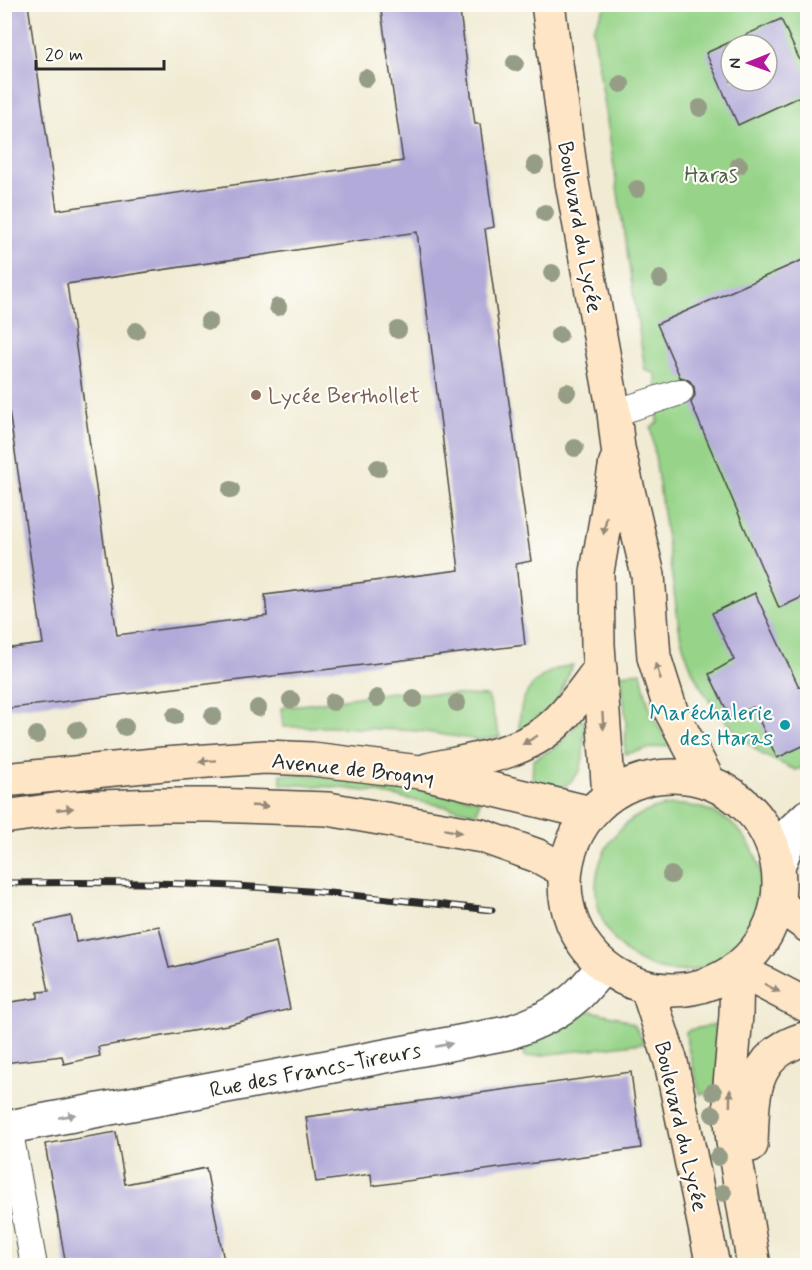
<svg xmlns="http://www.w3.org/2000/svg" width="812" height="1270" font-family="Mynerve,sans-serif">
  <style>
    .green { fill: #97d489; stroke: #61805a; stroke-width: 1.5; fill-rule: evenodd }
    .building { fill: #b2abd9; fill-rule: evenodd }
    .lines { fill: none; stroke-linecap: round; stroke-linejoin: round }
    .lane-casing { stroke: #494844; stroke-width: 28 }
    .street-casing { stroke: #494844; stroke-width: 36 }
    .secondary-casing { stroke: #494844; stroke-width: 36 }
    .lane { stroke: #fff; stroke-width: 26 }
    .street { stroke: #fff; stroke-width: 33 }
    .secondary { stroke: #fde5c5; stroke-width: 33 }
    .rail-casing { stroke: #2b2b2b; stroke-width: 7 }
    .rail { stroke: #fdfcf7; stroke-width: 4.5; stroke-dasharray: 14; stroke-linecap: butt }
    .tree { fill: #969d86 }
    .oneway { fill: #948878 }
    .oneway2 { fill: #a0a0a0 }
    .education-dot { fill: #8d6e63; stroke: #fdfcf7; stroke-width: 2 }
    .culture-dot { fill: #0f9aa8; stroke: #fdfcf7; stroke-width: 2 }
    .labels { text-anchor: middle; stroke-width: 4.5; stroke-linejoin: round; paint-order: stroke }
    .park-label { font-size: 22px; fill: #4b5e47; stroke: #fdfcf7 }
    .street-label { font-size: 22px; fill: #2b2b2b; stroke: #fdfcf7 }
    .education-label { font-size: 22px; fill: #785e54; stroke: #fdfcf7; text-anchor: start }
    .culture-label { font-size: 22px; fill: #0d838f; stroke: #fdfcf7; text-anchor: end }
  </style>
  <rect width="100%" height="100%" fill="#fdfcf7"/>
  <filter id="ink" filterUnits="userSpaceOnUse"><feTurbulence type="fractalNoise" baseFrequency=".0167" numOctaves="2"/><feDisplacementMap in="SourceGraphic" scale="12" xChannelSelector="R" yChannelSelector="G"/><feConvolveMatrix kernelMatrix="1 2 1 2 8 2 1 2 1" color-interpolation-filters="sRGB"/></filter>
  <filter id="wash" filterUnits="userSpaceOnUse"><feTurbulence type="fractalNoise" baseFrequency=".008" numOctaves="4" result="noise"/><feDisplacementMap in="SourceGraphic" scale="24" xChannelSelector="R" yChannelSelector="G"/><feGaussianBlur stdDeviation="1.35" result="paint"/><feColorMatrix in="noise" values="0 0 0 0 0 0 0 0 0 0 0 0 0 0 0 0 0 1.4 0 .05"/><feComposite in="paint" operator="in"/></filter>
  <g filter="url(#wash)">
    <rect width="100%" height="100%" fill="#f1ebd3"/>
    <path class="green" d="M606,5H807L808,765L796,770C785,765 773,760 762,754C753,748 745,740 738,733C707,704 690,674 680,634L651,427L658,422L656,374L645,370L593,29ZM731,45H767V81H731Z
      M573,665L556,702L524,729L519,727C520,721 520,714 521,708C526,683 549,668 573,665Z
      M641,672C646,699 652,726 674,745L652,748L625,754L626,721L621,674Z
      M392,692L488,696L500,737L478,740L419,731L339,727H283L281,708Z
      M581,719L585,723L583,758L580,771L570,782L564,787H545L532,786L533,760L559,745Z
      M281,774L370,777L480,800L477,813L374,792L332,787L281,784Z
      M596 888a83 83 0 1 1 166 0a83 83 0 1 1-166 0Z
      M587,1010L617,1017L634,1024L644,1043L526,1057L524,1053L530,1042L575,1015Z
      M718,1024L723,1025L716,1092L700,1094L687,1043L686,1032L689,1030Z"/>
    <g id="blocks">
      <path class="building" d="M4,4H28L57,210L403,161L380,4H459L475,124H480L494,227L485,229L531,561L516,564L525,645L4,709V649L43,644L4,376ZM417,232L459,570L265,595L267,616L117,635L67,284Z
        M781,19L807,76V93L738,125L706,53ZM731,45H767V81H731Z
        M807,258V595L779,608L691,403L695,395L694,387L690,381L684,378L680,377L657,324Z
        M755,593L799,687L807,683V744L777,758L753,707L730,717L709,674L734,660L712,613Z
        M71,916L76,942L159,926L169,968L276,942L290,1009L227,1025L98,1047L100,1056L64,1064L62,1056L4,1063V1003L38,998V992L49,991L35,924Z
        M631,1072L641,1148L372,1186L371,1174L316,1182L306,1117Z
        M116,1132L125,1184L206,1168L225,1266H66L45,1144Z"/>
    </g>
  </g>
  <g filter="url(#ink)">
    <use href="#blocks" fill-opacity="0" stroke="#494844" stroke-width="1.5"/>
    <g class="lines">
      <g class="lane-casing">
        <path id="lane" d="M614,413L680,392
          M9,1127L34,1266"/>
      </g>
      <g class="street-casing">
        <path id="street" d="M778,866L793,830L808,816
          M4,1128L507,1033C533,1025 558,1014 578,995C587,986 595,976 604,966"/>
      </g>
      <g class="secondary-casing">
        <path id="secondary" d="M548,4L572,182L614,413L618,448L648,575L654,657L671,711L709,782
          M427,770C470,760 523,755 556,723C573,707 586,687 600,669
          M565 883a107 107 0 1 1 214 0a107 107 0 1 1-214 0Z
          M4,780L164,764L265,757L312,759L420,772L591,813
          M609,796L598,645L597,572L616,462
          M4,817L69,808L163,805H211L328,809L482,836L538,856L565,871
          M778,904L808,926
          M647,988L671,1062L713,1266
          M751,1145C753,1095 750,1053 808,1038
          M754,1266L733,1142L730,1110V1085L736,1015L737,969L808,1006"/>
      </g>
      <use href="#lane" class="lane"/>
      <use href="#street" class="street"/>
      <use href="#secondary" class="secondary"/>
      <g class="rail-casing">
        <path id="rail" d="M4,883C81,882 157,882 233,886C319,890 406,901 492,910"/>
      </g>
      <use href="#rail" class="rail"/>
    </g>
    <g class="tree">
      <circle cx="515" cy="63" r="9"/>
      <circle cx="366" cy="78" r="9"/>
      <circle cx="621" cy="84" r="9"/>
      <circle cx="700" cy="108" r="9"/>
      <circle cx="535" cy="165" r="9"/>
      <circle cx="739" cy="165" r="9"/>
      <circle cx="637" cy="189" r="9"/>
      <circle cx="545" cy="213" r="9"/>
      <circle cx="552" cy="273" r="9"/>
      <circle cx="660" cy="279" r="9"/>
      <circle cx="278" cy="307" r="9"/>
      <circle cx="209" cy="321" r="9"/>
      <circle cx="398" cy="330" r="9"/>
      <circle cx="136" cy="331" r="9"/>
      <circle cx="559" cy="335" r="9"/>
      <circle cx="567" cy="392" r="9"/>
      <circle cx="575" cy="448" r="9"/>
      <circle cx="378" cy="468" r="9"/>
      <circle cx="231" cy="490" r="9"/>
      <circle cx="377" cy="698" r="9"/>
      <circle cx="414" cy="699" r="9"/>
      <circle cx="291" cy="700" r="9"/>
      <circle cx="333" cy="702" r="9"/>
      <circle cx="457" cy="703" r="9"/>
      <circle cx="258" cy="708" r="9"/>
      <circle cx="175" cy="716" r="9"/>
      <circle cx="213" cy="716" r="9"/>
      <circle cx="125" cy="727" r="9"/>
      <circle cx="77" cy="730" r="9"/>
      <circle cx="37" cy="735" r="9"/>
      <circle cx="671" cy="875" r="9"/>
      <circle cx="713" cy="1092" r="9"/>
      <circle cx="713" cy="1114" r="9"/>
      <circle cx="718" cy="1157" r="9"/>
      <circle cx="723" cy="1193" r="9"/>
    </g>
    <defs><path id="oneway-solid" d="M-6-.8H1V-3.2L6.5 0L1 3.2V.8H-6Z" transform="scale(1.5)"/></defs>
    <g class="oneway">
      <use href="#oneway-solid" transform="translate(605 526) rotate(100)"/>
      <use href="#oneway-solid" transform="translate(658 671) rotate(-108)"/>
      <use href="#oneway-solid" transform="translate(603 721) rotate(86)"/>
      <use href="#oneway-solid" transform="translate(530 740) rotate(150)"/>
      <use href="#oneway-solid" transform="translate(207 761) rotate(176)"/>
      <use href="#oneway-solid" transform="translate(260 806) rotate(2)"/>
      <use href="#oneway-solid" transform="translate(65 809) rotate(-6)"/>
      <use href="#oneway-solid" transform="translate(453 831) rotate(10)"/>
      <use href="#oneway-solid" transform="translate(772 988) rotate(28)"/>
      <use href="#oneway-solid" transform="translate(730 1098) rotate(-89)"/>
    </g>
    <g class="oneway2">
      <use href="#oneway-solid" transform="translate(444 1045) rotate(-11)"/>
      <use href="#oneway-solid" transform="translate(67 1116) rotate(-11)"/>
    </g>
  </g>
  <circle class="education-dot" cx="256" cy="395" r="6"/>
  <circle class="culture-dot" cx="785" cy="725" r="6"/>
  <g class="labels">
    <g class="park-label">
      <text x="711" y="182">Haras</text>
    </g>
    <g class="street-label">
      <text transform="translate(581 227) rotate(80)" y="8">Boulevard du Lycée</text>
      <text transform="translate(353 768) rotate(6)" y="8">Avenue de Brogny</text>
      <text transform="translate(315 1069) rotate(-11)" y="8">Rue des Francs-Tireurs</text>
      <text transform="translate(682 1126) rotate(77)" y="8">Boulevard du Lycée</text>
    </g>
    <g class="education-label">
      <text x="268" y="403">Lycée Berthollet</text>
    </g>
    <g class="culture-label">
      <text x="773" y="720">Maréchalerie<tspan x="773" dy="25">des Haras</tspan></text>
    </g>
  </g>
  <rect width="812" height="1270" fill="none" stroke="#fdfcf7" stroke-width="24"/>
  <g transform="translate(749 63) rotate(269)"><circle r="28" fill="#fdfcf7" stroke="#a9a8a5" stroke-width="1.5"/>
  <path d="M0-4.5L10 22L0 15L-10 22Z" fill="#b5179e"/>
  <text y="-9" font-size="16" font-weight="bold" text-anchor="middle" fill="#2b2b2b">N</text>
  </g>
  <path d="M36 60v9h128v-9" fill="none" stroke="#2b2b2b" stroke-width="3"/>
  <text x="45" y="60" font-size="18" fill="#2b2b2b" stroke="#fdfcf7" stroke-width="4.5" paint-order="stroke">20 m</text>
</svg>
